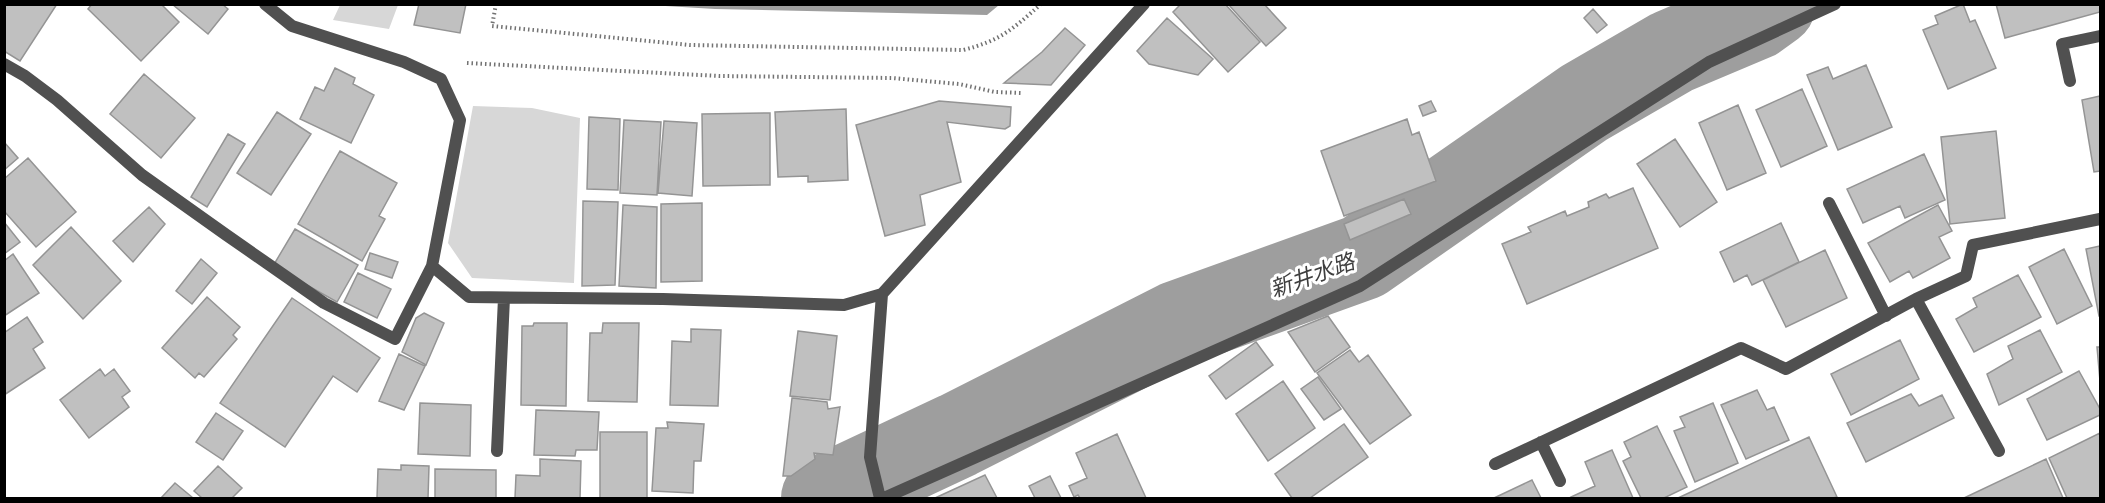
<svg xmlns="http://www.w3.org/2000/svg" width="2105" height="503" font-family="'Work Sans','Noto Sans JP',sans-serif">
  <style>
    .green { fill: #d7d7d7 }
    .water { fill: #9e9e9e }
    .lines { fill: none; stroke-linecap: round; stroke-linejoin: round }
    .river { stroke: #9e9e9e; stroke-width: 86 }
    .building { fill: #c0c0c0; stroke: #949494; stroke-width: 1.5 }
    .path { stroke: #727272; stroke-width: 4; stroke-dasharray: 1.5 3; stroke-linecap: butt }
    .street { stroke: #505050; stroke-width: 12 }
    .labels { text-anchor: middle; stroke-width: 6; stroke-linejoin: round; paint-order: stroke }
    .water-label { font-size: 22px; font-style: italic; fill: #3f3f3f; stroke: #fff }
  </style>
  <rect width="100%" height="100%" fill="#fff"/>
  <path class="green" d="M340,5V4L398,5L389,29L333,20Z
    M473,106L532,108L580,118L574,283L472,278L448,243Z"/>
  <path class="water" d="M649,5H999L987,15L715,9Z"/>
  <g class="lines">
    <path class="river" d="M824,498L958,435L1177,324L1363,257L1584,103L1672,52L1755,17L1773,4"/>
  </g>
  <path class="building" d="M4,4H57L20,61L4,51Z
    M92,4H161L179,22L141,61L88,9Z
    M172,4H222L228,9L208,34Z
    M419,4H466L460,33L414,25Z
    M1181,4H1225L1260,42L1228,72L1173,12Z
    M1228,4H1264L1286,28L1266,46Z
    M1963,4L1970,22L1975,20L1996,68L1948,89L1923,30L1938,24L1935,16Z
    M1996,4H2100V12L2005,38Z
    M1593,9L1607,25L1597,33L1584,18Z
    M1167,18L1213,59L1198,75L1149,64L1137,51Z
    M1065,28L1085,45L1051,85L1004,83L1042,52Z
    M1866,65L1892,127L1838,150L1807,75L1828,67L1833,79Z
    M335,68L355,78L353,84L374,95L351,143L300,119L315,87L324,91Z
    M144,74L195,118L161,158L110,114Z
    M1802,89L1827,146L1781,167L1756,110Z
    M2100,96V171L2094,172L2082,100Z
    M939,101L1011,107L1010,126L1005,129L947,122L961,182L920,195L925,225L885,236L856,125Z
    M1431,101L1436,111L1423,116L1419,106Z
    M1738,105L1766,173L1727,190L1699,123Z
    M846,109L848,180L808,182V176L778,177L775,112Z
    M277,112L311,134L271,195L237,173Z
    M770,113V185L703,186L702,114Z
    M589,117L620,119L618,190L587,189Z
    M1407,119L1412,135L1419,132L1436,181L1344,216L1321,151Z
    M624,120L661,122L657,195L620,193Z
    M664,121L697,123L692,196L658,193Z
    M1996,131L2005,218L1950,224L1941,137Z
    M228,134L245,144L207,207L191,197Z
    M1675,139L1717,202L1680,227L1637,164Z
    M4,142L18,158L4,170Z
    M340,151L397,183L379,216L385,219L362,261L298,224Z
    M1924,154L1945,200L1905,218L1900,206L1863,223L1847,189Z
    M28,158L76,212L36,247L4,211V179Z
    M1633,188L1658,248L1527,304L1502,244L1531,232L1528,227L1565,211L1567,216L1589,207L1588,202L1606,194L1609,198Z
    M1404,199L1411,214L1350,240L1344,224Z
    M583,201L618,202L615,285L582,286Z
    M702,203V281L661,282V204Z
    M623,205L657,207L656,288L619,286Z
    M1938,205L1952,231L1939,237L1950,258L1913,278L1909,271L1890,282L1868,243Z
    M149,207L165,224L133,262L113,241Z
    M4,222L20,242L4,254Z
    M1781,223L1799,262L1752,285L1747,275L1734,282L1720,252Z
    M71,227L121,281L83,319L33,265Z
    M295,229L358,265L337,302L273,266Z
    M2100,246V316H2099L2086,249Z
    M2064,249L2092,306L2057,324L2029,267Z
    M1825,250L1847,298L1786,327L1763,280Z
    M370,253L398,262L392,278L365,269Z
    M13,254L39,293L4,316V261Z
    M201,259L217,273L192,304L176,291Z
    M358,273L391,289L377,318L344,302Z
    M2018,275L2041,317L1974,352L1956,319L1977,307L1973,298Z
    M207,297L240,327L233,335L237,339L204,377L199,373L195,378L162,348Z
    M292,298L380,358L357,392L333,376L285,447L220,403Z
    M424,313L444,323L426,365L402,352L416,318Z
    M1328,316L1350,347L1315,372L1288,332Z
    M27,317L43,342L33,349L45,368L4,395V333Z
    M534,323H567L566,406L521,405L522,326H533Z
    M603,323H639L637,402L588,401L590,333H602Z
    M691,329L721,330L718,406L670,405L672,341L691,342Z
    M2040,330L2062,372L1999,405L1987,374L2013,359L2008,346Z
    M798,331L837,336L830,400L790,396Z
    M1900,340L1919,379L1851,415L1831,374Z
    M1256,342L1273,365L1226,399L1209,376Z
    M2097,347H2100V381Z
    M1350,350L1359,362L1368,355L1411,415L1370,444L1317,373Z
    M399,354L425,366L404,410L379,401Z
    M100,369L105,376L114,369L130,391L122,397L129,407L89,438L60,400Z
    M2079,371L2100,409V415L2047,440L2027,399Z
    M1318,377L1341,409L1324,420L1301,389Z
    M1283,381L1315,428L1268,461L1236,414Z
    M1757,390L1767,410L1774,407L1789,440L1746,459L1721,405Z
    M1911,394L1919,406L1942,395L1954,418L1866,462L1847,423Z
    M792,398L827,402L828,409L840,407L833,455L814,453L815,459L791,476H783Z
    M420,403L471,405L470,456L418,454Z
    M1713,403L1738,463L1695,482L1674,431L1685,427L1680,417Z
    M536,410L599,412L597,450H576L575,456L534,455Z
    M216,413L243,431L223,460L196,442Z
    M667,422L704,424L701,461H694L693,493L652,491L656,428H668Z
    M1344,424L1368,457L1310,498H1292L1275,474Z
    M1657,426L1687,487L1664,498H1641L1623,461L1631,457L1624,442Z
    M600,432H647V498H600Z
    M2100,433V498H2067L2049,458Z
    M1117,434L1146,498H1080L1078,495L1074,497L1069,486L1087,478L1076,453Z
    M1809,437L1837,497L1833,498H1678Z
    M1612,450L1633,498H1572L1571,497L1595,486L1585,462Z
    M540,459L581,461L580,498H515L516,475L540,476Z
    M2046,459L2063,498H1964Z
    M401,465L429,466L428,498H377L378,469L401,470Z
    M218,466L242,488L232,498H202L194,491Z
    M435,469L496,470V498H435Z
    M985,475L997,498H935Z
    M1050,476L1061,498H1035L1029,486Z
    M1532,480L1541,498H1494Z
    M175,483L193,498H161Z"/>
  <g class="lines">
    <path class="path" d="M496,4L492,26L690,45L963,50C1000,41 1013,29 1041,4
      M467,63L719,76L892,78L959,84L995,92L1022,93"/>
    <path class="street" d="M265,4L292,26L404,62L441,79L460,120L432,266L469,297L663,299L844,305L882,294
      M4,64L25,76L57,100L142,175L225,234L324,303L395,339L432,266
      M2070,81L2062,44L2100,36
      M1829,203L1886,316
      M1916,299L1999,451
      M1541,442L1560,481
      M497,451L504,298
      M1495,464L1741,348L1786,369L1916,299L1966,276L1973,245L2100,219
      M880,498L870,457L882,294L1144,4
      M884,498L1360,286L1709,62L1835,4"/>
  </g>
  <g class="labels">
    <g class="water-label">
      <text transform="translate(1312 275) rotate(-20)" y="8">新井水路</text>
    </g>
  </g>
  <rect width="2105" height="503" fill="none" stroke="#000000" stroke-width="12"/>
</svg>
